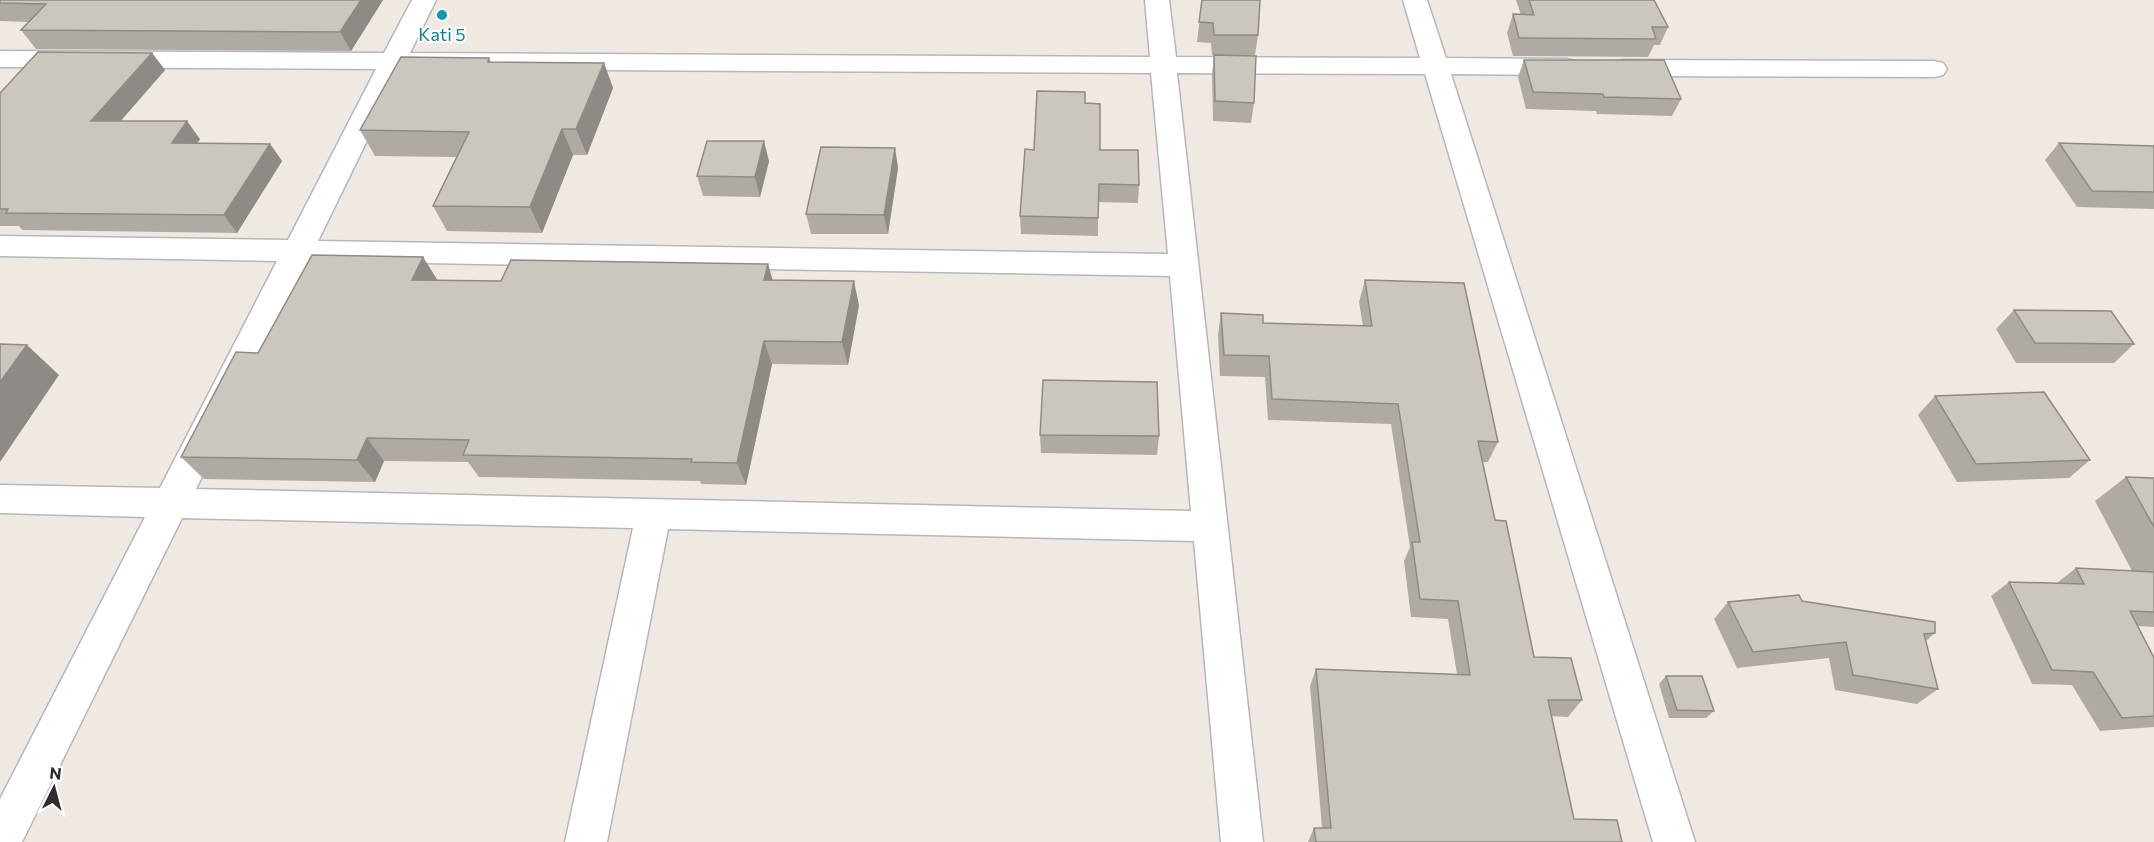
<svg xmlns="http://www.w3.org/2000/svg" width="2154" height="842" font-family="Commissioner,sans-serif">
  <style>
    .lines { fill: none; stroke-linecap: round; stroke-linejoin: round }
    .minor-casing { stroke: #b4b7c1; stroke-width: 3 }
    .minor { fill: #fff; fill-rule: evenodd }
    .wall { fill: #afaba4 }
    .shaded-wall { fill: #8e8b86 }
    .building { fill: #cbc7bf; stroke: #8e8b86; stroke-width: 1.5 }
    .culture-dot { fill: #0f9aa8; stroke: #fff; stroke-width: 2 }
    .labels { text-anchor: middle; stroke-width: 4.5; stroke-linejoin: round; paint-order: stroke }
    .far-culture-label { font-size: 18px; fill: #0d838f; stroke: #fff }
  </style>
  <rect width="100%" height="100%" fill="#efe9e1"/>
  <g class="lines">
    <g class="minor-casing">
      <path id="minor" d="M412,0H436L410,53L1150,57L1145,0H1169L1176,57L1420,58L1403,0H1427L1446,58L1566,59L1575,61L1579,67L1575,73L1566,75L1451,74L1695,842H1653L1425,74L1177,73L1263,842H1221L1194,541L668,529L607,842H565L633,528L182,518L22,842H0V799L145,517L0,513V485L160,488L277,261L0,256V236L288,240L376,69L0,67V51L384,53ZM402,69L1151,73L1168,254L318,241ZM308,261L1170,276L1191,511L196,489Z
        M1624,60L1934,61L1943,63L1947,69L1943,75L1934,77L1624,76L1615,74L1611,68L1615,62Z"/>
    </g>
    <use href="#minor" class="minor"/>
  </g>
  <path class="wall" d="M0,0H383L351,51L36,49L21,30L29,22L0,21Z
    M1202,0L1258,35L1255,55H1212L1211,43L1197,42Z
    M1516,0H1654L1668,27L1660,45H1654L1648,57L1513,56L1507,33L1513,14L1521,15Z
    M152,53L165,70L120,121L200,139L197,143L270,144L282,161L237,233L22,230L19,226H0V93Z
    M1214,55L1254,103L1251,123L1213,121L1212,75Z
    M489,58L491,62L604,63L613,88L587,155H573L542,233L447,231L433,206L457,157L375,156L360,130Z
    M1524,60L1681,99L1672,116L1597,114L1596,111L1526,109L1518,77Z
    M1085,92V103L1100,150L1139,185L1138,203L1098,202V236L1021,234L1020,216L1034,150Z
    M2059,143L2154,146V209L2077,207L2045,160Z
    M895,148L898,168L888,234H811L806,214Z
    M769,161L760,197L703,196L697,176Z
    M423,257L437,280L501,281L768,264L772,280L859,305L848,365L772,364L746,485L701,484L700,481L479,477L468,462L384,461L375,482L204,479L181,457L258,353Z
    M1365,280L1498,442L1488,462H1482L1495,520L1534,657L1582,700L1568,717L1551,716L1574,819L1322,828L1310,686L1316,669L1457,674L1448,619L1411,617L1404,561L1410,547L1391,424L1268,420L1265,377L1220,376L1218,335L1221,313L1263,323L1363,326L1359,302Z
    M2014,310L2134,344L2114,363H2016L1996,329Z
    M1935,396L2090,460L2069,478L1957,482L1918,415Z
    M1040,435L1159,436L1157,455L1041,453Z
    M2126,477L2154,478V627L2138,626L2154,658V727L2100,731L2072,685L2032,684L1991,596L2009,582L2057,583L2076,568L2132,571L2095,501Z
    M1802,601L1935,633L1926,641L1938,689L1917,704L1835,690L1829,658L1737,668L1714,619L1728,602Z
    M1666,676L1714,711L1706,718H1669L1659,684Z
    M1314,828L1316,842H1308Z"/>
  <path class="shaded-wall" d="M361,0H383L351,51L340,32Z
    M152,53L165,70L106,138L91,121Z
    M604,63L613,88L587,155L576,129Z
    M187,121L200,139L186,160L172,143Z
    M562,129L573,155L542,233L530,207Z
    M764,141L769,161L760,197L755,177Z
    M270,144L282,161L237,233L224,215Z
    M895,148L898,168L888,234L884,215Z
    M423,257L438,281L412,280Z
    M768,264L775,288L764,280Z
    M854,281L859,305L848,365L842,342Z
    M764,341L772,364L746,485L737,463Z
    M27,345L59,375L0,462V382Z
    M367,438L384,461L375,482L357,460Z"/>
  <path class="building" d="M0,0H361L340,32L21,30L46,4L0,3Z
    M1202,0H1260L1258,35H1214L1213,23L1199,22Z
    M1529,0H1654L1668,27H1652L1656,39L1519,38L1513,14L1534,15Z
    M38,52L152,53L91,121H187L172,143L270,144L224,215L6,213L8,209H0V93Z
    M1214,55L1256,56L1254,103L1215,101Z
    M401,57L489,58L488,62L604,63L576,129H562L530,207L433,206L469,132L360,130Z
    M1524,60H1664L1681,99L1604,97L1603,94L1533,92Z
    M1037,91L1085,92V103L1100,104V150H1138L1139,185L1099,184L1098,218L1020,216L1025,149L1034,150Z
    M707,141H764L755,177L697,176Z
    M2059,143L2154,146V192L2092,191Z
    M821,147L895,148L884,215L806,214Z
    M312,255L423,257L412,280L501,281L511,260L768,264L764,280L854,281L842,342L764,341L737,463L691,462L692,459L463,455L469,440L367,438L357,460L181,457L236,352L258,353Z
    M1365,280L1464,283L1498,442L1478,441L1495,520L1506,521L1534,657L1571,658L1582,700H1548L1574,819L1617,820L1622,842H1316L1314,828H1331L1316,669L1470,675L1458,601L1420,599L1412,542H1420L1398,404L1272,399L1269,356L1224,355L1221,313L1263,315V323L1372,326Z
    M2014,310L2111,311L2134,344L2035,343Z
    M0,344L27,345L0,382Z
    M1043,380L1157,382L1159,436L1040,435Z
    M2044,392L2090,460L1976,464L1935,396Z
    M2126,477L2154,478V527Z
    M2076,568L2154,572V612L2130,611L2154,658V716L2122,718L2093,672L2052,670L2009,582L2084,584Z
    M1799,595L1802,601L1935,622V633L1924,634L1938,689L1853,675L1846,642L1753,652L1728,602Z
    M1666,676H1702L1714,711L1677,710Z"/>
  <circle class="culture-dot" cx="442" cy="15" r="6"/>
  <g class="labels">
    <g class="far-culture-label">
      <text x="442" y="41">Kati 5</text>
    </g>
  </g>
  <g transform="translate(54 788) rotate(6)" stroke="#ffffff" stroke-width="4.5" paint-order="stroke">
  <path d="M0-4.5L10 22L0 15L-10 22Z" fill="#2e2e2e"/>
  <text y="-9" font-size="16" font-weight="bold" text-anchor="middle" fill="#2e2e2e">N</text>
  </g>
</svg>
